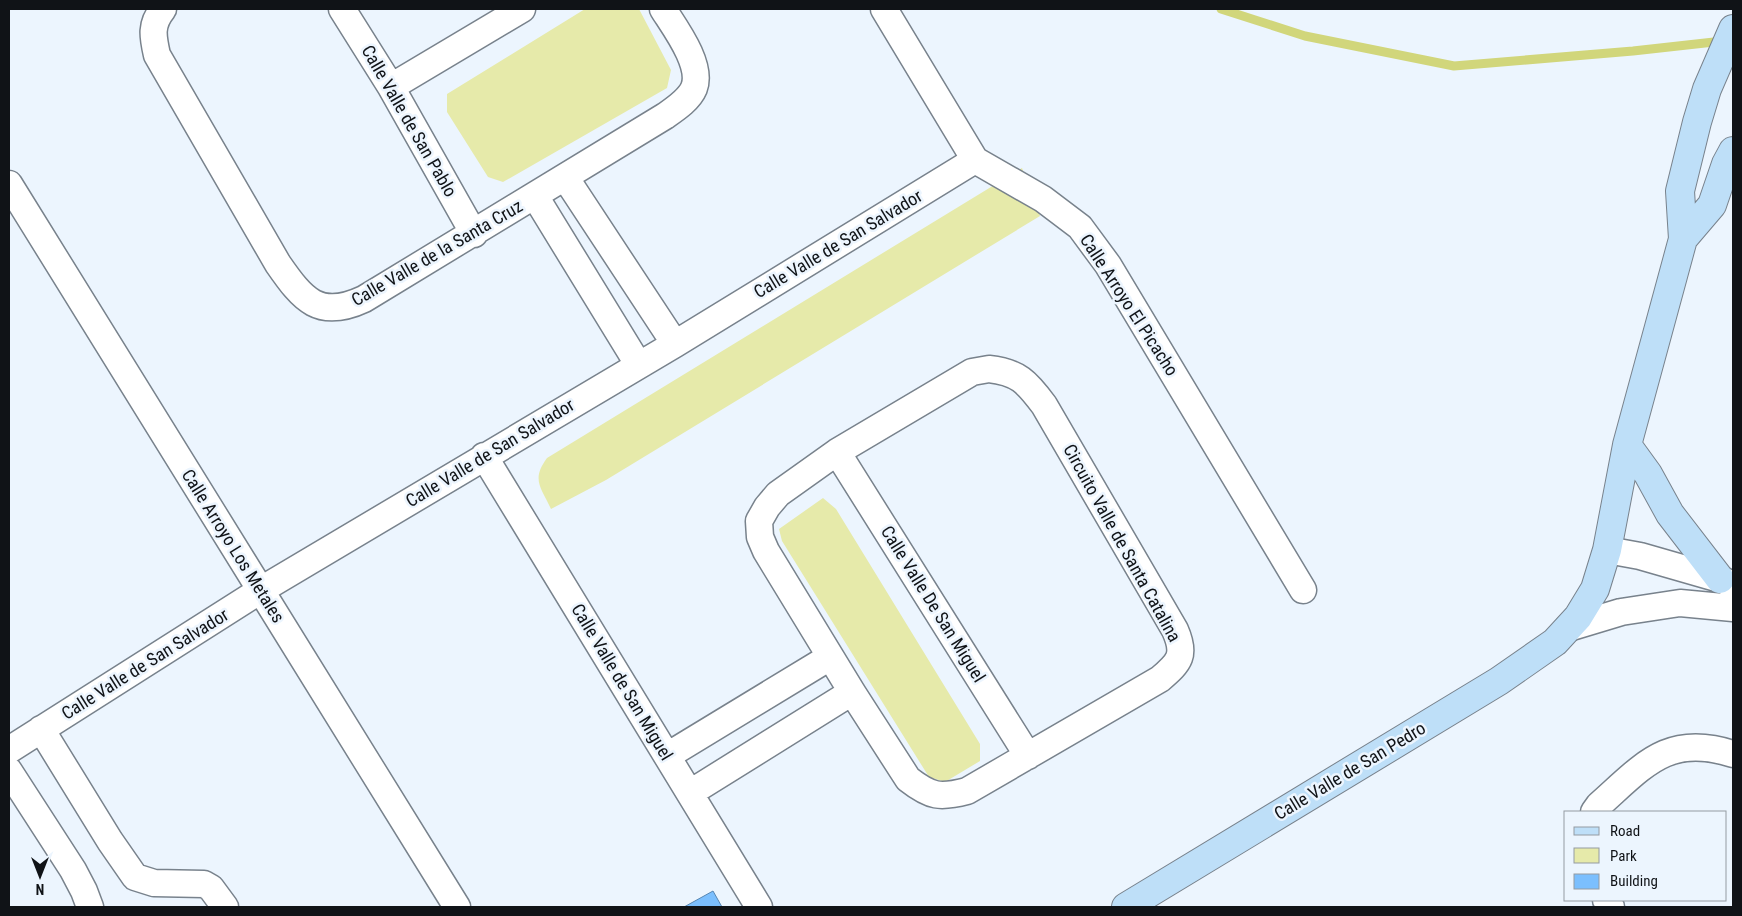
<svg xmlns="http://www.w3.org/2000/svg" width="1742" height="916" font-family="'Roboto Condensed',sans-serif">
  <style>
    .green { fill: #e6eaaa }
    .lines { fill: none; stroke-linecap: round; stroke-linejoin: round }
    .stream { stroke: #d1d67b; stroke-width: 9 }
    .building { fill: #7bbffe; stroke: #5686b2 }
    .street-casing { stroke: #78828c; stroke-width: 29 }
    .secondary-casing { stroke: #78828c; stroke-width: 30 }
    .street { stroke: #fff; stroke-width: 26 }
    .secondary { stroke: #bedff8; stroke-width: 28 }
    .labels { text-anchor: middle; stroke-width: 5; stroke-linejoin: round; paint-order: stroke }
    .street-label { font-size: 18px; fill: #101317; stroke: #ecf5fe }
  </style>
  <rect width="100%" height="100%" fill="#ecf5fe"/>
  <path class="green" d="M585,9H639L671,70L667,88L503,182L488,177L447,112V94Z
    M1022,168L1040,216L606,480L551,509C541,487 531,480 547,458Z
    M823,498L836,509L980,744V761L945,782L929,777L782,541L779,529Z"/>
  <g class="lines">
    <path class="stream" d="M1221,9L1305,36L1454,66L1633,51L1723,41"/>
  </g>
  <path class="building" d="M713,891L722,907H684Z"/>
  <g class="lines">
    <g class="street-casing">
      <path id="street" d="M163,9C150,25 153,37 157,55L278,264C303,300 319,320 364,299L665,116C675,109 689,100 694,88C703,65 675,28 663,9
        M342,9L391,87L474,234
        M884,9L975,160L1043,199L1080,227L1108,265L1303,590
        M391,87L522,9
        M565,177L675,344
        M9,184L457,907
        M535,196L638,364
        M989,369C1018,372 1027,382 1044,405L1175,630C1186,655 1180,662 1160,679L967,791C940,798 931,797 908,779L852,692L766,551L760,537L759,521L767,507L778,494L837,452L972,372Z
        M837,452L1028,756
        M484,456L759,907
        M1607,550L1640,556L1720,579L1733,585
        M1568,628L1621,612L1680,603L1733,608
        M41,729L110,841L135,877L154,883L204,884L211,888L225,907
        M9,750L261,590L675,344L975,160
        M667,756L830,657
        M9,771L73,870L84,891L90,907
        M690,793L852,692
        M1594,812L1599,805C1644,765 1668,733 1733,754
        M1606,900L1611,907"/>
    </g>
    <g class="secondary-casing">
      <path id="secondary" d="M1683,239L1712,205L1726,164L1733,151
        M1627,445L1648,474L1670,514L1720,579
        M1126,907L1499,681L1555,642L1578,617L1595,589L1607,550L1627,445L1683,239L1680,191L1697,122L1707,89L1733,29"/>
    </g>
    <use href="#street" class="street"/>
    <use href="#secondary" class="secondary"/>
  </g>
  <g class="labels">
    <g class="street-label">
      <text transform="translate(409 121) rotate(60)" y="6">Calle Valle de San Pablo</text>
      <text transform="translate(838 244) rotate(-31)" y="6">Calle Valle de San Salvador</text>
      <text transform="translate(437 253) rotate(-30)" y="6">Calle Valle de la Santa Cruz</text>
      <text transform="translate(1129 305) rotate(57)" y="6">Calle Arroyo El Picacho</text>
      <text transform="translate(490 453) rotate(-31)" y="6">Calle Valle de San Salvador</text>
      <text transform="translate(1122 543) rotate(61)" y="6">Circuito Valle de Santa Catalina</text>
      <text transform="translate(233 546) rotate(58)" y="6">Calle Arroyo Los Metales</text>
      <text transform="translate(933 604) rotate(58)" y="6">Calle Valle De San Miguel</text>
      <text transform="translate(145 664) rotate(-32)" y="6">Calle Valle de San Salvador</text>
      <text transform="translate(622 682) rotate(59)" y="6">Calle Valle de San Miguel</text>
      <text transform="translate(1350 771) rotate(-31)" y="6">Calle Valle de San Pedro</text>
    </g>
  </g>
  <rect width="1742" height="916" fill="none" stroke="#101317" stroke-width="20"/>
  <rect x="1564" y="811" width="162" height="90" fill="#ecf5fe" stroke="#949ba2"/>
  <rect x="1574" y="827" width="25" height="8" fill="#bedff8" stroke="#949ba2"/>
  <text x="1610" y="836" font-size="15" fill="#101317">Road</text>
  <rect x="1574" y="848" width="25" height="15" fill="#e6eaaa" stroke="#949ba2"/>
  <text x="1610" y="861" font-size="15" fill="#101317">Park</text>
  <rect x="1574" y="874" width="25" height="15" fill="#7bbffe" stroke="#949ba2"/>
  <text x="1610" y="886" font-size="15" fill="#101317">Building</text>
  <g transform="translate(40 876) rotate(180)" stroke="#ecf5fe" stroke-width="4" paint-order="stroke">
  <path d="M0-4L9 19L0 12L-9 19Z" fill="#101317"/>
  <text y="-8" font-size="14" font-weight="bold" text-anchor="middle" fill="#101317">N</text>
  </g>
</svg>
